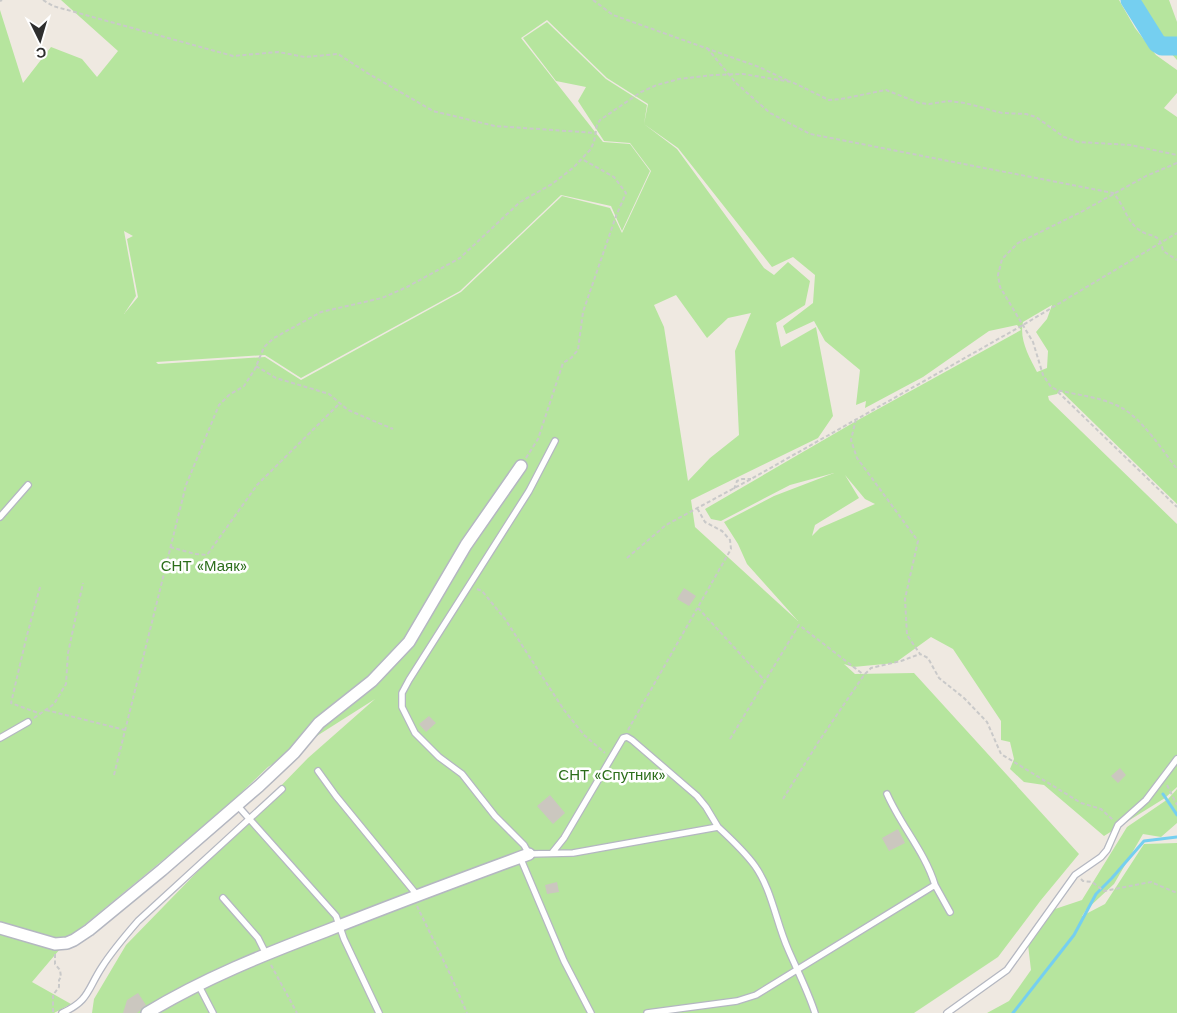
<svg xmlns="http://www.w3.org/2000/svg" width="1177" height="1013" font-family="'Work Sans',sans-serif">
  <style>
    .green { fill: #b6e59e; fill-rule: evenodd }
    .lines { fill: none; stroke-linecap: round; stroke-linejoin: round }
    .stream { stroke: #75cff0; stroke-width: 3 }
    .river { stroke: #75cff0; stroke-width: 19 }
    .building { fill: #cbc7bf }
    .service-casing { stroke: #b4b7c1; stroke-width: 8 }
    .minor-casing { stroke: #b4b7c1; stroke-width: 14 }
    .path { stroke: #c9c9c9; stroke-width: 2; stroke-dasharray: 4 2.5; stroke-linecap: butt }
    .service { stroke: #fff; stroke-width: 5.5 }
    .minor { stroke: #fff; stroke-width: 11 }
    .labels { text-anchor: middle; stroke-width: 5; stroke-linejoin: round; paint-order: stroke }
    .park-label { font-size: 15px; fill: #2c6e1b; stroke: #fff }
  </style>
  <rect width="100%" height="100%" fill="#efe9e1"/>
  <path class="green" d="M61,0H1119L1135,28L1156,55L1177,70V93L1164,108L1177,117V504L1060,390L1057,394L1048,396L1049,400L1177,524V787L1165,798L1104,836L1044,785L1024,782L1010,769L1014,759L1010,742L1001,740V721L953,649L931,637L895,663L853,667L844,664L855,674L914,673L1079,854L1041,900L998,957L914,1013H92L94,999L126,945L308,758L375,699L268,767L220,813L71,936L32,982L71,1004L54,1013H0V10L23,83L51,47L82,59L97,77L118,51ZM547,20L607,78L648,104L644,124L678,148L772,267L793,257L815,275L813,303L783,326L786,334L814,321L825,341L860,370L856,405L866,401L865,408L923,377L989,331L1017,325L1021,330L858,420L705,509L711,519L721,521L790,485L834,473L774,496L724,522L738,544L747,564L798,621L695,527L691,500L818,438L833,416L816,327L781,347L776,323L805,305L810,281L788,262L774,275L764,268L677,149L644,124L647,105L606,79L547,22L523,38L556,81L586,87L578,101L604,141L630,143L651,171L622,233L610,208L562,196L461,292L301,380L265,357L158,364L156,362L265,355L301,378L460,291L561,195L611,206L622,231L650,171L630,144L603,142L521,38ZM124,231L133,236L127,239L138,297L124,314L136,296ZM676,295L707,338L728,318L751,313L735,351L739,435L710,458L688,481L664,327L654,305ZM1052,305L1047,319L1036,332L1048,351L1047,368L1037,372C1029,357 1019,339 1023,322ZM845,475L865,499L875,504L820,528L812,536L815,525L859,498Z
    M1123,0H1169L1177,22V60L1169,51L1154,48Z
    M1177,789V823L1161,837L1143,834L1114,884L1086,910L1082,916L1105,904L1144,844L1177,843V1013H987L1009,1001L1031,970L1027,936L1052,910L1082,900L1127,827L1168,799Z"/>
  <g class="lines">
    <path class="stream" d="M1163,794L1177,815
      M1013,1013L1074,935L1096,894L1112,878L1144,841L1177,837"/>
    <path class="river" d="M1130,0L1157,43L1162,46H1177"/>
  </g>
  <path class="building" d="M684,588L696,596L689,606L677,599Z
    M429,716L436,723L426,732L419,724Z
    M1120,768L1126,775L1118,783L1111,776Z
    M550,795L565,813L553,824L537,806Z
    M898,829L905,843L889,851L882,838Z
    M557,882L559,892L547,894L545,885Z
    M138,993L146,1005L137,1013H123L127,1000Z"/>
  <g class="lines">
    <g class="service-casing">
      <path id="service" d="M555,441L529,491L409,680L402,693V707L415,733L439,757L462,774L495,816L524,845L529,854L573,853L718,827C731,839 745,852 755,866C772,890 776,922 788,949C797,970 808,991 815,1013
        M0,517L28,485
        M0,738L28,722
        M318,771L336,796L417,895
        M237,805L336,916L344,939L379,1013
        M552,853L564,838L623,738L627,737L632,740L697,796L706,807L718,827
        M520,857L564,961L591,1013
        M935,885L950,912
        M223,898L258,938L266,954
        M199,986L213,1013
        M62,1013C89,1001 87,990 102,967C112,951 125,936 138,921L282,789
        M647,1013L737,1001L756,995L935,885C925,852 901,826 887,794
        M947,1013L1007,970L1075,875L1101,857L1107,850L1118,825L1146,800L1177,759"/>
    </g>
    <g class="minor-casing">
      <path id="minor" d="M0,928L55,944L67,943L74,940L89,930L162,870L259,786L294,753L319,723L372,681L409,642L466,545L521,466
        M147,1013C203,979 265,954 326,931C394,904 461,879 529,854"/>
    </g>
    <path class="path" d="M43,0L53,6L233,56L278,52L305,57L338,54L369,74L433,111L495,126L596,133
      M593,0L613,15L759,67L789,81
      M0,1L2,0
      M707,48L736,83L770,113L810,134L1113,193C1124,204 1126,220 1138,229C1150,239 1159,230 1163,251L1177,260
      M1177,163L1146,176L1081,212L1018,243L1002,259L998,275L1000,287L1033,342L1043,375L1051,387L1057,390C1077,395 1101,397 1120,407C1141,417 1163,451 1177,469
      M256,366L276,378L329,394L348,410L393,429
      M1058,392L1177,507
      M856,419L851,440L857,458L918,541L905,599L907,635L920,654L928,658L939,678L964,698L987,722L1001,754L1081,803L1101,809L1113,820
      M526,458L538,439L563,363L571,358L578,350L583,312L616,216L626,193L614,177L582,159
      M734,489L737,481L742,479H751
      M170,547L195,554L207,555L257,485L340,403
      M627,558L666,525L751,479L1023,325L1177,233
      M40,587L26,639L11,703L41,714
      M477,589L482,591L505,619L564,710L584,735L605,753
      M698,608L766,682
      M46,710L125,730
      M34,718L54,704L66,684L68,653L83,583
      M628,730L731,549L730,540L722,531L705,522L697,508
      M730,739L799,625L864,675
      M114,775L186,485L219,405L229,395L244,386L255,369L264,347L274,338L321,312L382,298L407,287L460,258L520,202L552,184L573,168L590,150L594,142L597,125L600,120L641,92L657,85L679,79L714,75L743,74L792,82L829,100L841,99L886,90L919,103L929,104L949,101L965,103L1002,113L1026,114L1036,117L1064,137L1078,142L1130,145L1177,155
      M1167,785L1177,805
      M783,799L819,741L864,675L871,668L901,661L920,654
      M1081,879L1083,881L1092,882L1104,891L1151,882L1177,893
      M417,906L450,974L467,1013
      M271,965L297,1013
      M53,1012V995L59,987V980L61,977L60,970L55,964V954"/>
    <use href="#service" class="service"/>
    <use href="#minor" class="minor"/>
  </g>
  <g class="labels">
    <g class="park-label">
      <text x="204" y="571">СНТ «Маяк»</text>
      <text x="612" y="780">СНТ «Спутник»</text>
    </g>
  </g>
  <g transform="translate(40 40) rotate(175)" stroke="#ffffff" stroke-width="4" paint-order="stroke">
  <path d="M0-4L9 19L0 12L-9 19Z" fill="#2e2e2e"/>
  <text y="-8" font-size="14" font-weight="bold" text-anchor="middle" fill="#2e2e2e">С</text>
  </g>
</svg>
